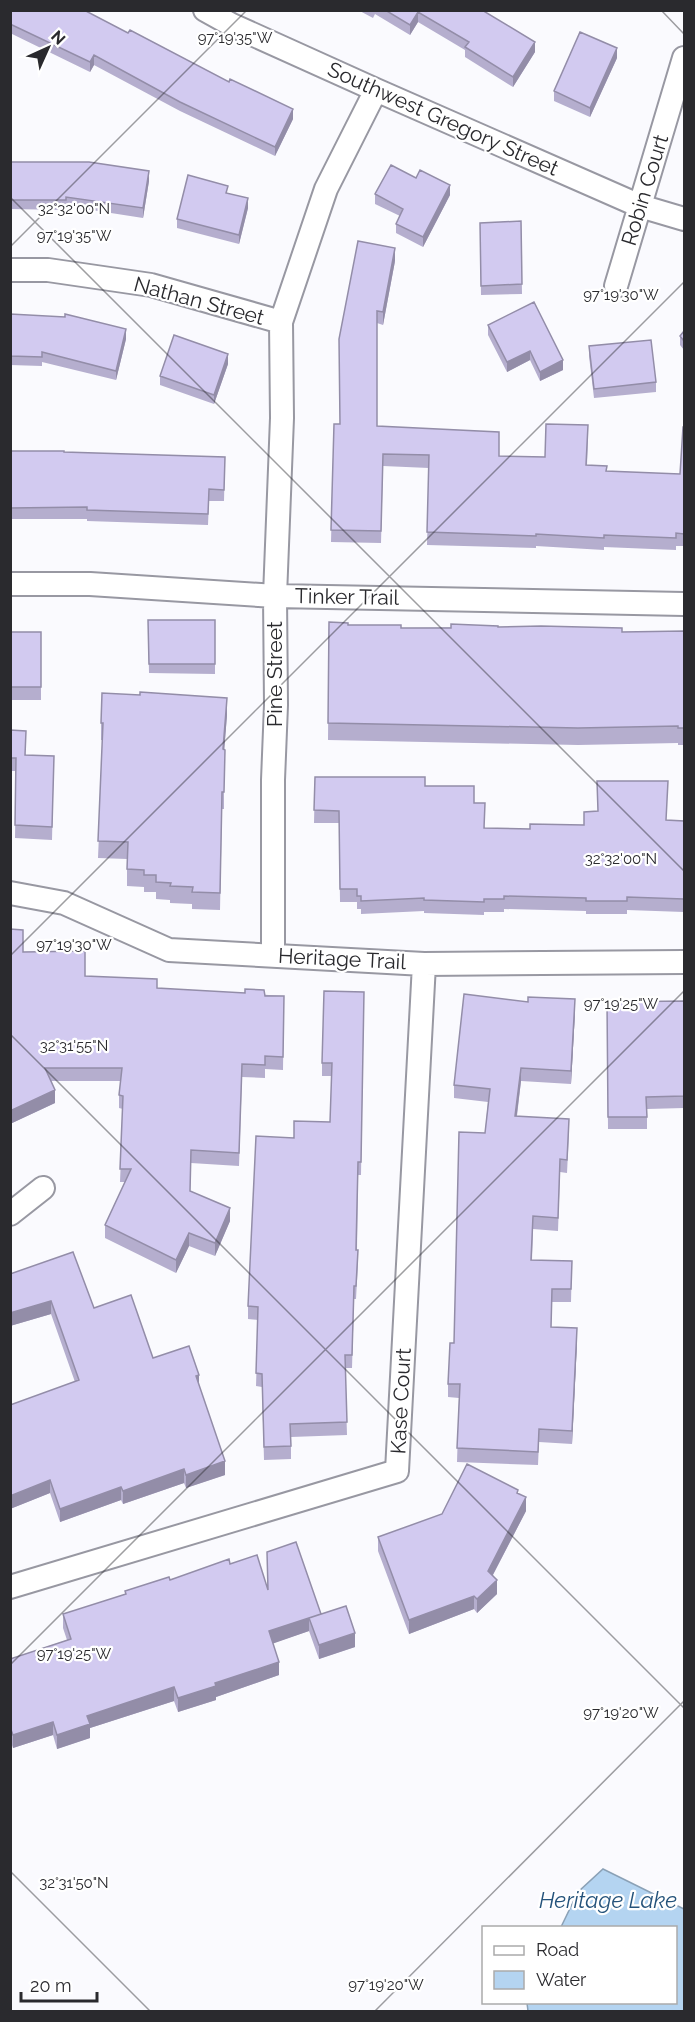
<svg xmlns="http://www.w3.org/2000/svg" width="695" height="2022" font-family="Raleway,sans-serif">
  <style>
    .water { fill: #b4d4f1; stroke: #8ba1b6; stroke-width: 1.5 }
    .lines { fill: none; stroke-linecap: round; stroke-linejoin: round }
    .street-casing { stroke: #9898a2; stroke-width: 26 }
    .street { stroke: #fff; stroke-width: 22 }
    .wall { fill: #b5aece }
    .shaded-wall { fill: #938da8 }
    .building { fill: #d2caf0; stroke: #938da8; stroke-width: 1.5 }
    .ticks { fill: none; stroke: #2a2a2e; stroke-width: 1.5; stroke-opacity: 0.45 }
    .labels { text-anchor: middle; stroke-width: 4.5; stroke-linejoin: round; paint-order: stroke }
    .street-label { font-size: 21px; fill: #2a2a2e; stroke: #fff }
    .water-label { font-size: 22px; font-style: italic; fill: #25537b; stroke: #fff }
    .ticks-label { font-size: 15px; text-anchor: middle; fill: #2a2a2e; stroke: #fff; stroke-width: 4.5; stroke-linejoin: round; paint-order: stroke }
  </style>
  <rect width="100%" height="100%" fill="#fafafe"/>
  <path class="water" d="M603,1869L684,1909V2011H528L527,2003L676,2002V1928L561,1927L578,1892Z"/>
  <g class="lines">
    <g class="street-casing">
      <path id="street" d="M205,10L232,25L376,90L640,206L684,219
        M10,270H48L151,285L281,322
        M616,286L684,58
        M10,584H90L275,596L684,604
        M10,893L64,903L169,950L424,964L684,962
        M273,955V780L276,705L275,596L282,418L281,322L326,189L376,90
        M10,1214L43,1188
        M10,1587L397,1471L424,964"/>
    </g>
    <use href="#street" class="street"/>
  </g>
  <path class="wall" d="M10,10L293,119L275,156L180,111L94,65L90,72L10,33Z
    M358,10H482L535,52L513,87L465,57V50L418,22L410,35L375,14L373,18Z
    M617,58L590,117L554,101V91Z
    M10,162L149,181L143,218L66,206V210L10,209Z
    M416,178L450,195L423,247L396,233V224L400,216L375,204V194Z
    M228,193L248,208L239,244L177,228V219Z
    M521,221L522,294L481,295L480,223Z
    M395,261L383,325L377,323V426L499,456L545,457L588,438L587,465L607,471L680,474L684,427V546H676V550L604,547V550L536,546V548L427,545L429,468L383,466L381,543L331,542L334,424H340L339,339Z
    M10,314L126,339L116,380L42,362V366L10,365Z
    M488,325L563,370L540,381L530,360L507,372L488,335Z
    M684,331V350L680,345V336Z
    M589,346L656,382V392L594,398L589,356Z
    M228,364L214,404L160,385V376Z
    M10,451L225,457L224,501H209L208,525L87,521V519H10Z
    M148,620H215V674L149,673Z
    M329,622L348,625L401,628L498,627L622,632L684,631V745H678V743L578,745L328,740Z
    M10,632H41V700H10Z
    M227,715L224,750V809H222L220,910L192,909V904L170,903V900L156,899V892H144V887L127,886V859L98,858L103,740H101V723Z
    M10,730L26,755L54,756L52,840L15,838L16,771H10Z
    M315,777L425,786L474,803L485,828L530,829L667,820L684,821V912L627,910V914H586V911L504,909V912H484V915L424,913V911L361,914V909H357V902H340L339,823H314Z
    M10,929L23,952L85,976L157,988L284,996L283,1070L265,1069V1078L242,1077L239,1166L191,1163L190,1192L230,1221L215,1256L189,1246L176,1273L105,1238V1225L125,1182H120L123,1109L119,1108V1095L121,1081H51L55,1103L10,1124Z
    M364,992L361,1175H358L357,1250L358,1263L356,1299H354L352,1368H345L347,1435L291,1437V1459L264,1460L262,1387L256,1386L258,1320L248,1319V1306L294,1138L330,1122L332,1076H322V1063Z
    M684,1001V1108L647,1109V1129H608L607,1002Z
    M575,1012L571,1084L521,1081L517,1116L569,1132L567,1173L560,1172L558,1231L533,1229L532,1260L572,1261L571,1302H552L551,1327L577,1342L572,1444L539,1442L538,1465L457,1462L459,1398L448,1397V1384L485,1133L488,1102L454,1098V1085Z
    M10,1274L94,1308L153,1358L199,1386L225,1475L186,1488L184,1483L123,1504L121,1500L60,1522L50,1493L10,1509V1405L75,1382L51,1314L10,1326Z
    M518,1494L526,1511L493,1575L497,1594L477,1613L474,1609L409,1634L378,1551V1537Z
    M230,1564L268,1588L321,1614L355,1647L319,1659L309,1631L273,1643L279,1675L216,1697V1700L178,1712L174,1701L90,1728V1738L57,1749L53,1735L13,1748L10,1740V1659L67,1640L63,1628V1614L125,1595V1591Z"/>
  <path class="shaded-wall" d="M418,12V22L410,35V25Z
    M535,42V52L513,87V77Z
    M617,48V58L590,117V108Z
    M94,55V65L90,72V62Z
    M293,109V119L275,156V147Z
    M149,171V181L143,218V208Z
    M450,185V195L423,247V237Z
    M248,198V208L239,244V235Z
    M395,248V261L383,325V312Z
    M126,329V339L116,380V371Z
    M530,351V360L507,372V362Z
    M228,354V364L214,404V395Z
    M563,360V370L540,381V372Z
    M227,698V715L223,766V749Z
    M575,999V1012L571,1084V1071Z
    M521,1068V1081L515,1129V1116Z
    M55,1090V1103L10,1124V1111Z
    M230,1208V1221L215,1256V1243Z
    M189,1233V1246L176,1273V1260Z
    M51,1301V1314L10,1326V1313Z
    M577,1328V1342L572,1444V1431Z
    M199,1375V1388L196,1376Z
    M225,1461V1475L186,1488V1475Z
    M184,1469V1483L123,1504V1491Z
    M50,1480V1493L10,1509V1496Z
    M121,1487V1500L60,1522V1509Z
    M526,1497V1511L488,1584V1571Z
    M497,1580V1594L477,1613V1599Z
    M474,1596V1609L409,1634V1620Z
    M321,1614L309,1618V1631L269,1645V1631Z
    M355,1633V1647L319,1659V1645Z
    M279,1662V1675L216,1697V1700L178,1712V1698L215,1683Z
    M174,1687V1701L90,1728V1738L57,1749V1735L87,1716Z
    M53,1722V1735L13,1748V1735Z"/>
  <path class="building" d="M10,10H84L128,33L130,30L229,82L230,79L293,109L275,147L180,102L94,55L90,62L10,24Z
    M385,10H482L535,42L513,77L465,47L469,42L418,12L410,25Z
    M580,32L617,48L590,108L554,91Z
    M10,162H89L149,171L143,208L66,197V200H10Z
    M391,165L416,178L420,170L450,185L423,237L396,224L403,209L375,194Z
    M188,175L228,186L226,193L248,198L239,235L177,219Z
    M521,221L522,284L481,286L480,223Z
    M358,241L395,248L383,312L377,311V426L499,432V456L545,457L546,424L588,425L586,465L607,466L606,471L680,474L683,427H684V534L676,533V538L604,535V538L536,534V536L427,532L429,455L383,454L381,531L331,530L334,424H340L339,339Z
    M534,302L563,360L540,372L530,351L507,362L488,325Z
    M10,314L65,317V314L126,329L116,371L42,352V357L10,356Z
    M684,331V341L680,336Z
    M174,335L228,354L214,395L160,376Z
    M651,340L656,382L594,389L589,346Z
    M10,451H64V452L225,457L224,490L209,489L208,514L87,510V507L10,508Z
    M148,620H215V664H149Z
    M329,622L348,623V625H401V628H451V624L498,626V627L541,626L622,628V632L684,631V728H678V726L578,728L328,723Z
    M10,632H41V687H10Z
    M140,692L227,698L223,749L225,750L224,792H222L220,893L192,892L193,887L170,886L171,883L156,882V875H144V870L127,869L128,842L98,841L103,723H101L102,693L140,695Z
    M10,730L26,731L25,755L54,756L52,827L15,825L16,758H10Z
    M315,777H425V786H474V803H485L484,828L530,829V824L584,825V812L598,811L597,781H668L666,820L684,821V899L627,897V901H586V898L504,896V899H484V902L424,900V898L361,901V896H357V889H340L339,811L314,810Z
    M10,929L23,930V952L85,951V976L157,979V988L245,993V989L264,990L265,996H284L283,1057L265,1056V1065L242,1064L239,1153L191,1150L190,1191L230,1208L215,1243L189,1233L176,1260L105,1225L131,1169H120L123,1096L119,1095L122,1068H45L55,1090L10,1111Z
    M324,991L364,992L361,1162H358L356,1250H358L356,1286H354L352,1355H345L347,1422L290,1424L291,1446L264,1447L262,1374L256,1373L258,1307L248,1306L256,1136L294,1138V1121L330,1122L332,1063H322Z
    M464,994L528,1002V997L575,999L571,1071L521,1068L515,1116L569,1119L567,1160L560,1159L558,1218L533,1216L531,1260L572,1261L571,1289H552L551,1327L577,1328L572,1431L539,1429L538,1452L457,1448L460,1384H448L450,1343H454L459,1132L485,1133L490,1089L454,1085Z
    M684,1001V1096L646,1097L647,1117H608L607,1002Z
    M73,1252L94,1308L131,1295L153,1358L189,1346L199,1375L196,1376L225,1461L186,1475L184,1469L123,1491L121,1487L60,1509L50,1480L10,1496V1405L79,1380L51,1301L10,1313V1274Z
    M467,1464L518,1490L517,1493L526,1497L488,1571L497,1580L477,1599L474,1596L409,1620L378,1537L442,1514Z
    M296,1542L321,1614L269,1631L279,1662L215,1683L216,1686L178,1698L174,1687L87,1716L90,1724L57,1735L53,1722L13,1735L10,1727V1659L71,1639L63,1614L126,1594L125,1591L169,1577L170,1580L229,1559L230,1564L257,1555L268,1590L267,1552Z
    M346,1606L355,1633L319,1645L309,1618Z"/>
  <path class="ticks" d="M661,10L684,34M10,197L684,871M10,247L247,10M10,956L684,282M10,1034L684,1708M10,1665L684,991M10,1871L151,2012M374,2012L684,1701"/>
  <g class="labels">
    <g class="street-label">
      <text transform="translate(443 119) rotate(24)" y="7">Southwest Gregory Street</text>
      <text transform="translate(645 190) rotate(-73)" y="7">Robin Court</text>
      <text transform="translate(199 301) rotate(15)" y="7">Nathan Street</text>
      <text transform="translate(347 597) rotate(1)" y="7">Tinker Trail</text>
      <text transform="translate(275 674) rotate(-90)" y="7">Pine Street</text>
      <text transform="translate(342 959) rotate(3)" y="7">Heritage Trail</text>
      <text transform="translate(401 1401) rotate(-87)" y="7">Kase Court</text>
    </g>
    <g class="water-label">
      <text x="608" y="1908">Heritage Lake</text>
    </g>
  </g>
  <g class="ticks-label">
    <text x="235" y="43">97°19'35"W</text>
    <text x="74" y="214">32°32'00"N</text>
    <text x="74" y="241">97°19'35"W</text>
    <text x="621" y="300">97°19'30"W</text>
    <text x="621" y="864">32°32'00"N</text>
    <text x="74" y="950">97°19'30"W</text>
    <text x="621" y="1009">97°19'25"W</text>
    <text x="74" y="1051">32°31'55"N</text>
    <text x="74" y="1659">97°19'25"W</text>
    <text x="621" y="1718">97°19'20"W</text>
    <text x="74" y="1888">32°31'50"N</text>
    <text x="386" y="1990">97°19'20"W</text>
  </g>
  <rect width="695" height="2022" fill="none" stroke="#2a2a2e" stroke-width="24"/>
  <rect x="482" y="1926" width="195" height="78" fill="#ffffff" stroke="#aaaaab" stroke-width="1.5"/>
  <rect x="494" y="1946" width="30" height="9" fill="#ffffff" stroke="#aaaaab" stroke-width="1.5"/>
  <text x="536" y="1956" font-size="18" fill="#2a2a2e">Road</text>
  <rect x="494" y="1971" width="30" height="18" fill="#b4d4f1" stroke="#aaaaab" stroke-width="1.5"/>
  <text x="536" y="1986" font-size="18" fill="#2a2a2e">Water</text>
  <g transform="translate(48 48) rotate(45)" stroke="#ffffff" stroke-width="4.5" paint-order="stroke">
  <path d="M0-4.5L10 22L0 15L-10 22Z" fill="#2a2a2e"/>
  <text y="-9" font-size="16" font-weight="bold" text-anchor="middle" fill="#2a2a2e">N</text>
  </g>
  <path d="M21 1992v9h76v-9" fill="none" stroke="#2a2a2e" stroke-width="3"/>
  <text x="30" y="1992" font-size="18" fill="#2a2a2e" stroke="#ffffff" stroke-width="4.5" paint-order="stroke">20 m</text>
</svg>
